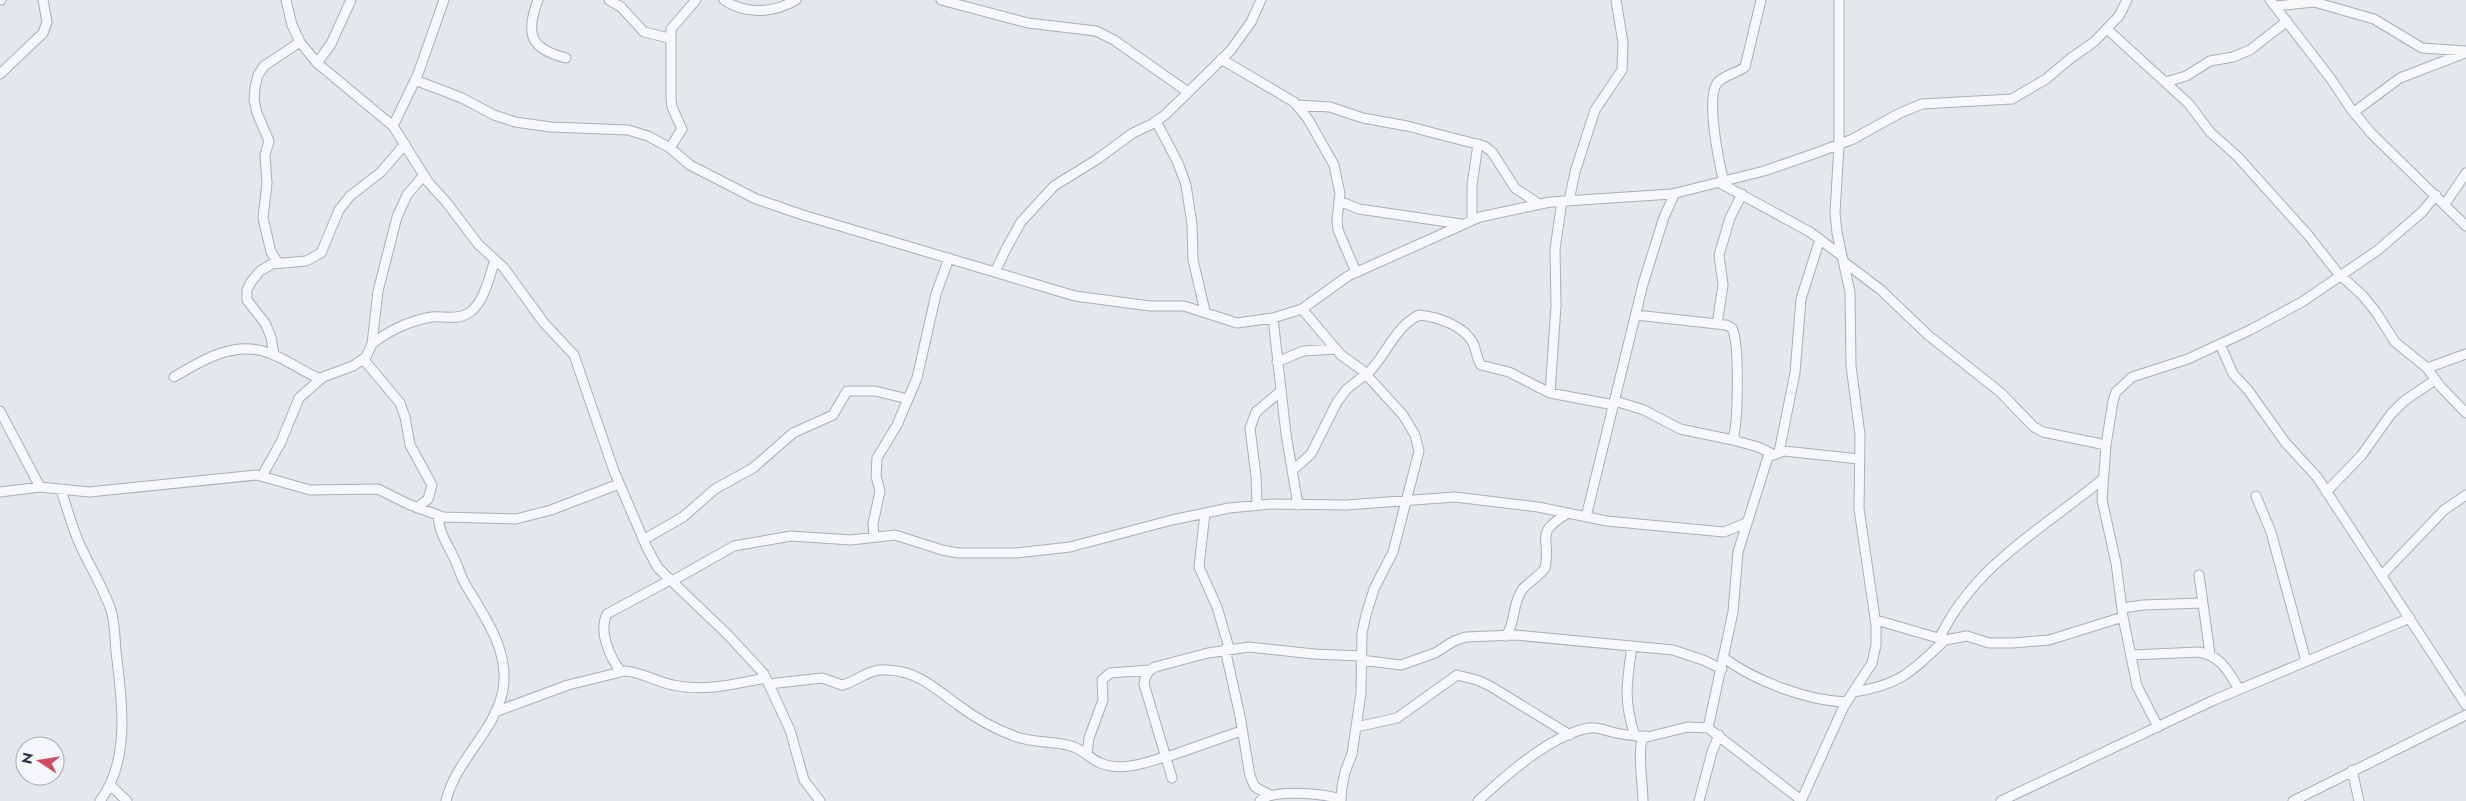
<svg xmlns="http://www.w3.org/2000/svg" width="2466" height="801" font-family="Jost,sans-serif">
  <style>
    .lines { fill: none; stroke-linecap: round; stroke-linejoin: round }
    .minor-casing { stroke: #a9aeb7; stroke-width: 11 }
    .minor { stroke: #f7f8fa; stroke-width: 9 }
  </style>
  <rect width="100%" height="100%" fill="#e4e7ec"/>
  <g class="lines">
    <g class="minor-casing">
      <path id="minor" d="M0,0H1
        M286,0L292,25L300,42L317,63L393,126L428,182L447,203L478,244L504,268L544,323L574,355L614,471L647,548L658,568L728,635L764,674L790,730L804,780L820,801
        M538,0C525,34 530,49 566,58
        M609,0L621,7L644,32L669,38
        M724,0C746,15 774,13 796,0
        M941,0L1028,23L1096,31L1114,40L1188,92
        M2270,0L2331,79L2351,109L2371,133L2466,226
        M2276,6L2314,2L2374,19L2422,48L2466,51
        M2107,29L2189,104L2210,132L2237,156L2308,235L2337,272L2363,296L2376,312L2395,342L2427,368L2440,386L2466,413
        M1221,59L1294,102L1308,119L1334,165L1340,194L1337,219L1338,230L1356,272
        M317,63L331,44L351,0
        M0,74L43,33L47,22L43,0
        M415,80L462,98L494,115L515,122L551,127L628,130L648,136L670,148L690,165L756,199L803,215L1075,296L1150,306H1184L1237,323L1273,318L1302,309L1348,276L1480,217L1550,202L1672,194L1764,171L1819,152L1853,139L1900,113L1922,104L2012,99L2046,79L2071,58L2094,42L2119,16L2127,0
        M2166,82L2186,76L2210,61L2233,57L2250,50L2287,21
        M1297,105L1330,107L1363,118L1407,126L1484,146L1492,152L1515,188L1539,204
        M2354,112L2400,78L2465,53
        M1156,121L1178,163L1186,185L1192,224L1193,260L1205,311
        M393,126L418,74L444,0
        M670,148L682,129L672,107L671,98V29L696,0
        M1724,182C1719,163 1705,96 1718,82C1725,75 1737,73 1745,67L1761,0
        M1720,183L1810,232L1842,256
        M1339,201L1359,209L1461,224
        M1569,201L1575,172L1595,110L1622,70L1623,43L1616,0
        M2445,204L2466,173
        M1472,220V185L1478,144
        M1844,262L1881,290L1928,335L2000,392L2034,427L2043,432L2106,445
        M278,263L271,252L263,218L267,183L265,155L269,141L257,113L254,100L255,87L258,75L264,66L300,42
        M996,270L1006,249L1021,222L1054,186L1096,160L1133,133L1152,124L1165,115L1231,50L1251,22L1261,0
        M1302,309L1341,355L1362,370L1403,415L1415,435L1419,451L1393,552L1374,589L1366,615L1362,633L1361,693L1352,754L1345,772L1342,787L1341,801
        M1636,315L1726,325L1732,328C1740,344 1738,422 1733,440
        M1273,318L1286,434L1298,505
        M1717,324L1723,285L1719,255L1730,218L1742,194
        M372,344C388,331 411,320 432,317C443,316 456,320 467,314C484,305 489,277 495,260
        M2220,344L2233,374L2248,390L2285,442L2317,477L2466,705
        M274,355L271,337L265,323L247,300V290L251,282L260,271L272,264L306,261L321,253L339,210L350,196L381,172L405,144
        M364,360L400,403L405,417L410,445L432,485L428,499L417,508
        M1277,362L1303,351L1336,349
        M2427,368L2466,354
        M1366,375C1386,357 1393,328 1419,315C1438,317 1463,325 1473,343C1477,351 1476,358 1481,365L1509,372L1550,393L1614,405
        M174,377C202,360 235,340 269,353C287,359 302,372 321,379
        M1550,393L1556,306L1555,249L1562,201
        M1615,401L1644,410L1680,429L1733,440L1758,447L1773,454
        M0,411L40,487
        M1779,452L1795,373L1801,299L1820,239
        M1292,471L1311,454L1337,402L1347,389L1366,374
        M262,476L281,442L299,398L323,377L353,366L366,357L372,344L378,291L397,217L407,195L424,175
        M61,490C67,508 72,527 80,545C90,567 103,587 111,610C115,623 115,639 116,652C122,699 131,760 100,801
        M0,492L40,487L89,492L257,475L310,490L378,489L408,504L443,517L516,519L551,510L619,484
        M2326,492L2361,456L2391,414L2404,401L2435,380
        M2256,496L2271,532L2306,661
        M1257,505L1256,476L1250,428L1256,412L1281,391
        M1205,513L1199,567L1217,607L1229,648
        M438,516C439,533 447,543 454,558C458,566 460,574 464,582C483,615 510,649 503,690C495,732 456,759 446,801
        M1586,517L1643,284L1664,217L1675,193
        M874,536L873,524L880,491L876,476L877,458L897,425L917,378L936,294L949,258
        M643,540L683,517L715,489L753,468L793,433L833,415L847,391H875L908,399
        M2199,575L2210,654
        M2382,575L2444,510L2466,495
        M672,581L734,546L791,536L851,540L895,535L942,550L958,553H1016L1070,547L1172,520L1229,508L1271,504L1346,505L1455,497L1538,507L1607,521L1724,532L1746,523
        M2122,608L2143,605L2202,603
        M1876,620L1945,640L1967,636L1989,643H2012L2049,640L2123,617
        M1506,636C1516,622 1512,604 1522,590C1528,582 1539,577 1545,568C1552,537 1532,535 1568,513
        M1939,639C1975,564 2041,530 2103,479
        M1632,646C1627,682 1623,700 1635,736
        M1225,649L1240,716L1250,776L1255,787L1270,795
        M2132,655L2199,652C2221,656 2228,671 2239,689
        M1724,658C1755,681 1808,701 1847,702
        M1361,660L1401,665L1435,653L1454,641L1466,637L1515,635L1673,650L1703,660L1722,669
        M621,672C610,657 598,632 607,614L670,580
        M769,684L822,678L842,685C857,682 867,668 888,670C920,672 934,688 958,705C974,717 995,729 1014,736C1034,744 1055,740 1074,747C1084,751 1091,759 1100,763C1122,772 1146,763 1167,756
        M1853,692C1901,685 1912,671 1945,640
        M495,712L568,685L625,671C642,672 656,682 673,685C704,692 735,684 766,678
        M1356,727L1397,718L1457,675L1477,680L1490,686L1570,735
        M2158,727L2137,686L2123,617L2116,563L2102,500L2106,445L2113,401L2116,392L2132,377L2188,359L2250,330L2302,302L2378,250L2422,212L2436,195
        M1708,728L1733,612L1738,552L1768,457L1784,451L1859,459
        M1087,754L1089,738L1103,700L1102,680L1110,673L1150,670
        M1167,757L1241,731
        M2352,770L2359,801
        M1172,778L1144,684C1145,675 1148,671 1155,667L1208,653L1249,647L1314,654L1361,656
        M110,785L127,801
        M1260,801C1274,788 1323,794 1341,799
        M1478,801C1505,776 1552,734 1589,728C1597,727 1604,730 1612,732C1623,735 1634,736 1646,736
        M1643,801C1643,786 1637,748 1643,738L1688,727L1708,728L1801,800
        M1699,801L1712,752L1719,735
        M1801,801L1844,706L1872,663L1876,645V625L1859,509L1860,435L1851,366L1850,292L1837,233L1835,213L1839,145V0
        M2001,801L2214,700L2410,618
        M2293,801L2466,715"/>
    </g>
    <use href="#minor" class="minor"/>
  </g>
  <g transform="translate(40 761) rotate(282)"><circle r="24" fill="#f4f6f9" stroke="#a4a8b1"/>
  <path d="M0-4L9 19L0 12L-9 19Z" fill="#d1495b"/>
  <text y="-8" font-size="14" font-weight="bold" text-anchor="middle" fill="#2b3445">N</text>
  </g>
</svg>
